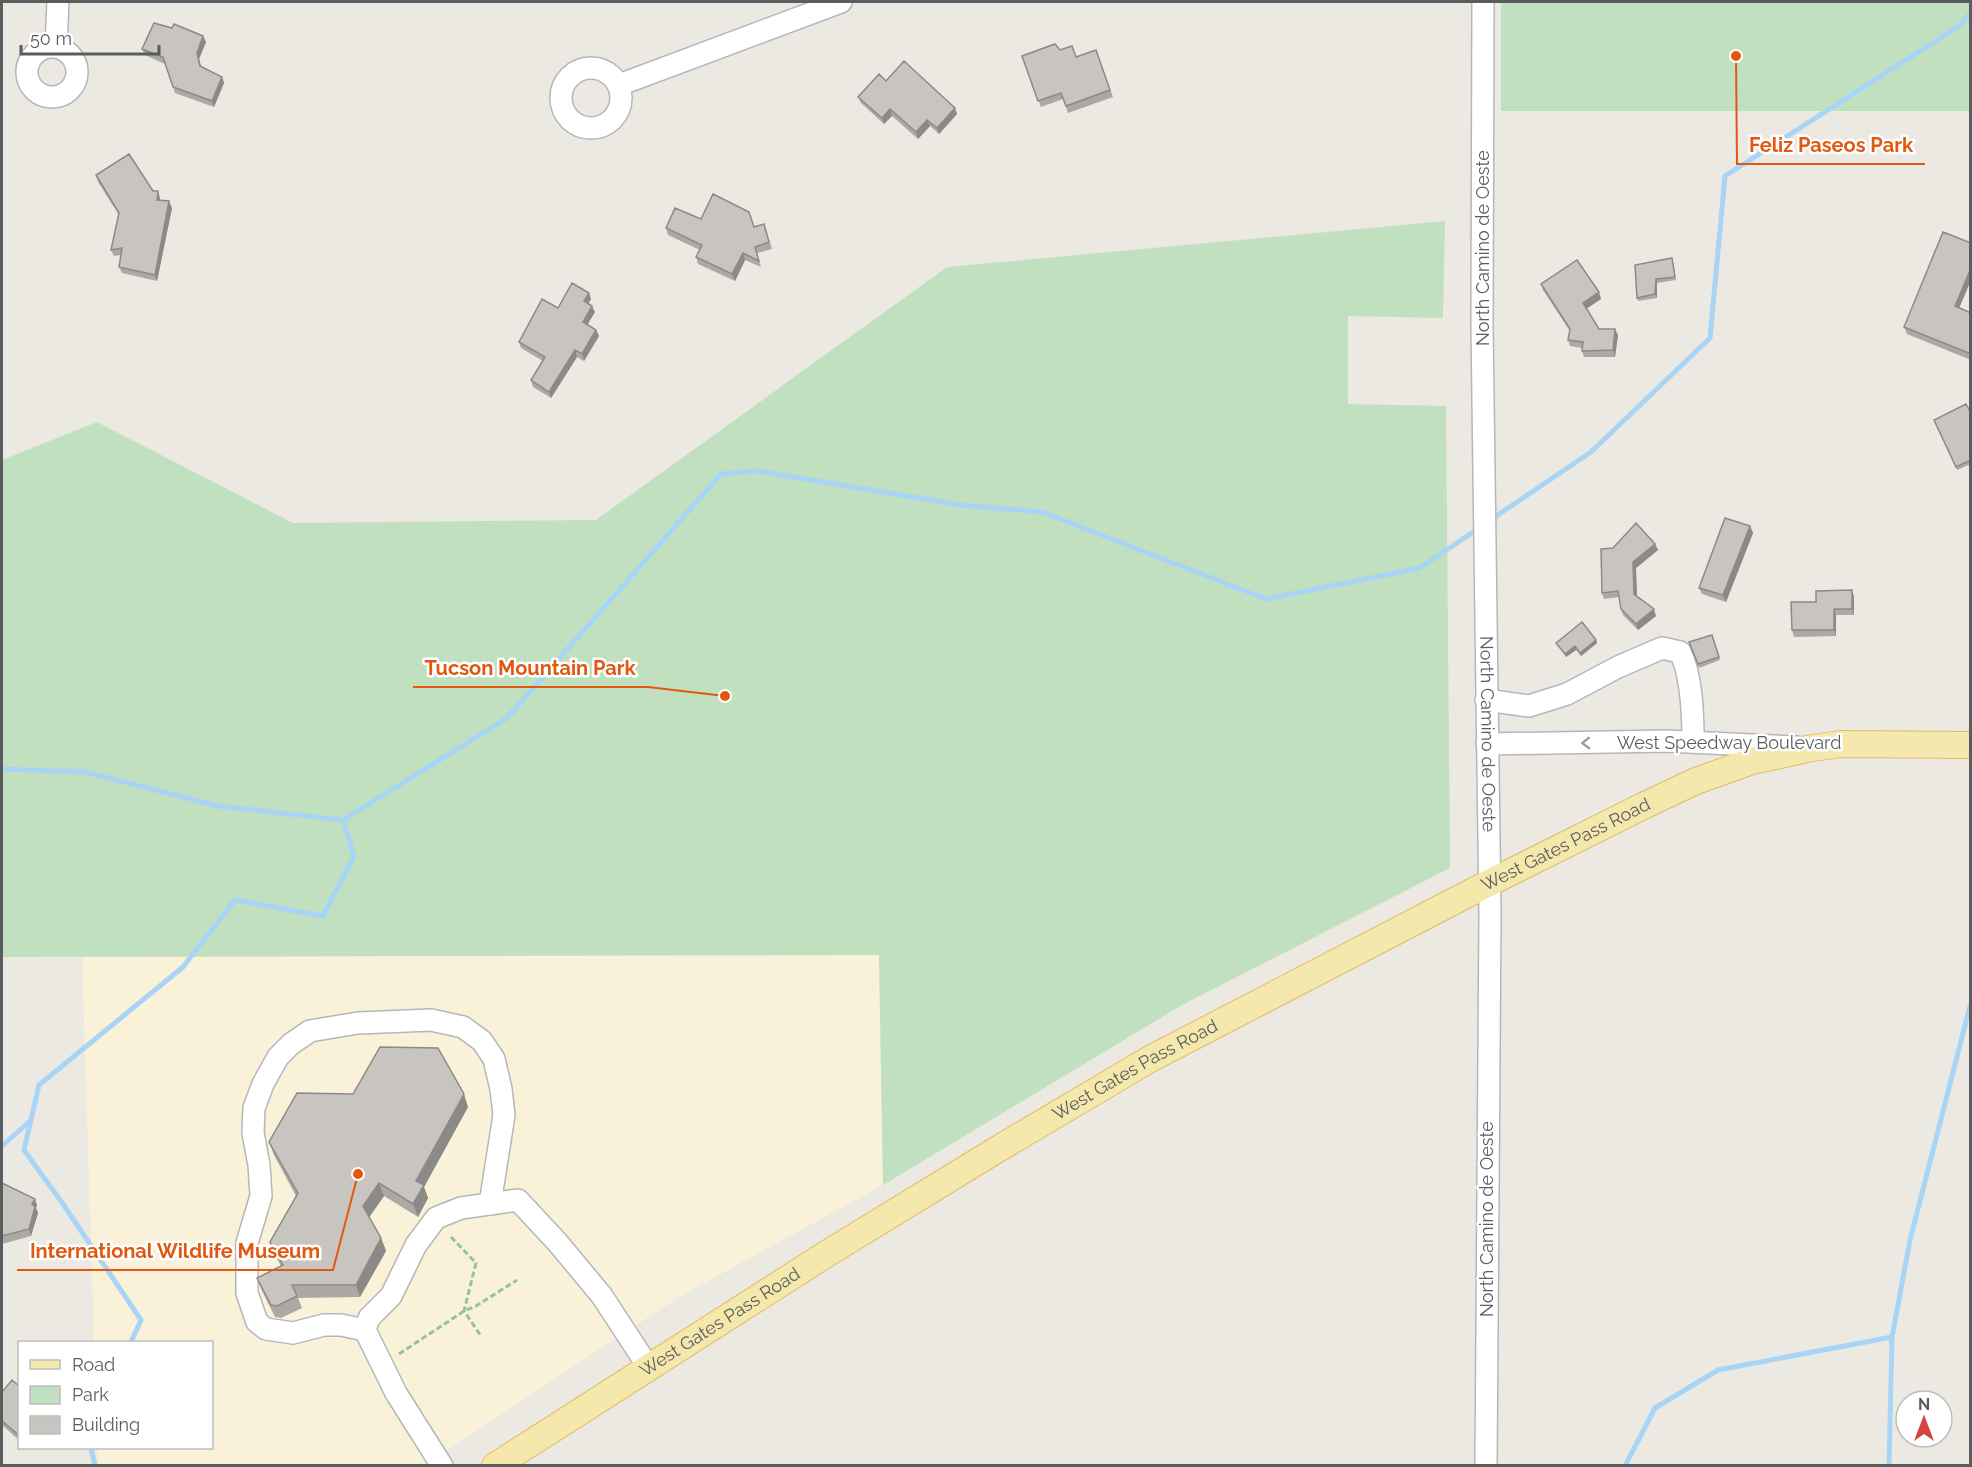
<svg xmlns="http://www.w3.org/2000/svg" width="1972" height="1467" font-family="Raleway,sans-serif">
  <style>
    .commercial { fill: #f9f1d8 }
    .green { fill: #c1e0c0 }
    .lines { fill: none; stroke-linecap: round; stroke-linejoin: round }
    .stream { stroke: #a8d5f5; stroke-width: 5 }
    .minor-casing { stroke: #b4b7ba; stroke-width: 24 }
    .major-casing { stroke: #e0bb65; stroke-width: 28 }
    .path { stroke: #9ac0a4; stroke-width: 3; stroke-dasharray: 6 3; stroke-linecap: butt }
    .minor { stroke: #fff; stroke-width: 21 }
    .major { stroke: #f5e8ac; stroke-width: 26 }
    .wall { fill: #aca9a5 }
    .shaded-wall { fill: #8c8a86 }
    .building { fill: #c8c5c0; stroke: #8c8a86; stroke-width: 1.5 }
    .oneway { stroke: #9c9ea0 }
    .labels { text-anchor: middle; stroke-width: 5; stroke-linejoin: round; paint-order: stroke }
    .street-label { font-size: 18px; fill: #5a5d60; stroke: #fff }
    .leader { fill: none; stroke: #e15910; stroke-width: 2 }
    .callout-dot { fill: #e15910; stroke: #fff; stroke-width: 2 }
    .callout-label { font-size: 20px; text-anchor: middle; font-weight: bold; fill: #e15910; stroke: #fff; stroke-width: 5; stroke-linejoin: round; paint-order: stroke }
  </style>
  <rect width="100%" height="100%" fill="#ebe9e1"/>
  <path class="commercial" d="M879,955L883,1185L679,1297L424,1465H98V1448H212V1342H94L82,957Z"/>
  <path class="green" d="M1501,2H1970V111H1501Z
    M1445,221L1443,318L1348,316V404L1446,406L1450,868L1182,1005L883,1185L879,955L2,957V460L97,422L293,523L596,520L947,267Z"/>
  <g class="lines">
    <path class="stream" d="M1489,521L1591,452L1710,338L1725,176L1959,26L1970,14
      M2,769L85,772L218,806L343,820L507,718L721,474L757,471L960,505L1042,512L1266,599L1420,568L1479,528
      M2,1146L30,1121
      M131,1342L141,1320L63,1204L24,1150L39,1085L183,967L235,900L323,916L354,856L343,820
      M91,1448L95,1466
      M1625,1466L1655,1408L1718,1370L1892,1337
      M1889,1466L1892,1337L1910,1240L1970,1006"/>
    <g class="minor-casing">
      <g id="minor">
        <path id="s1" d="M1483,2L1482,325L1490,914L1486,1466"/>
        <circle cx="52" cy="72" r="25"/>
        <path d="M56,47L58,2"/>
        <circle cx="591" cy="98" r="30"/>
        <path d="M619,85L841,2"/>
        <path d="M1486,700L1529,706L1567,694L1618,667L1662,648L1680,652C1692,676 1693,714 1693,741"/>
        <path d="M1487,744L1666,741L1796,747"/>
        <path d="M365,1330L341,1325H324L293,1333L266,1329L257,1322L247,1293V1243L261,1196L259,1165L253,1133L254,1108L263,1084L278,1057L291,1044L310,1031L358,1023L431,1020L463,1027L482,1041L494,1059L501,1089L504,1115L490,1204"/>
        <path d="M442,1466L396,1393L365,1330L369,1318L391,1296L416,1245L436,1218L461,1208L518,1200L558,1243L602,1296L649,1368"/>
      </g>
    </g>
    <g class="major-casing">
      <g id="major">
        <path id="s2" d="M495,1466L828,1253L998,1149L1150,1059L1489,883L1643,806L1696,781L1752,761L1812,748L1841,744L1970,745"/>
      </g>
    </g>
    <path class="path" d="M451,1237L476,1263L464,1311L481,1336
      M399,1354L464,1311L476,1306L517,1280"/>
    <use href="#minor" class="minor"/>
    <use href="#major" class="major"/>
  </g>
  <path class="wall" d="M203,36L206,42L199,59L201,66L222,77L224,83L214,107L175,93L165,64L145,55L142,49Z
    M1060,50L1076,57L1096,50L1113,97L1068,113L1063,99L1041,107L1022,56Z
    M886,81L955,108L957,114L939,134L930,126L918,139L892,116L884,124L861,103L858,97Z
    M96,175L153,191L160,198V201L172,208L157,281L122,273L119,267L121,255L114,256L111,250L119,215L98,182Z
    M701,219L754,226L764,224L772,249L757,253L761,267L745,260L735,281L698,264L696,257L700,250L668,235L666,228Z
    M1971,243V280L1959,308L1971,312V360L1907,334L1904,327Z
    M1673,261L1676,280L1657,283V298L1638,301L1637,298Z
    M1541,284L1601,299L1587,308L1599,329L1618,335L1615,357H1584L1582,351V348L1570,346L1568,340L1570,331L1543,290Z
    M589,293L591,299L588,304L595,312L588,324L596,330L599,336L584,361L577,357L551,398L533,387L531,380L543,361L521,348L519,342L558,308Z
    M1971,413V464L1957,470L1935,423Z
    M1750,526L1753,533L1726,602L1702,594L1699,588Z
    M1655,544L1658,550L1636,568L1637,596L1656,616L1638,630L1623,615L1621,609L1619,597L1604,599L1602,593Z
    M1852,590L1854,597V615H1836V636L1794,637L1792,630L1816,602Z
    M1712,635L1720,660L1699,668L1689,642Z
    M1596,640L1597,643L1581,656L1576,650L1566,657L1558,646L1556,643Z
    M468,1107L424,1187L428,1198L418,1217L384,1196L369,1217L381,1238L386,1251L360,1297L298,1298L302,1308L281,1318L275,1317L262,1291L257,1278L281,1266L275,1255L270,1242L296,1196L274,1155L269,1142Z
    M2,1183L37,1205L36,1208L38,1213L31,1236L2,1244Z
    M20,1387V1441L2,1425V1392Z"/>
  <path class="shaded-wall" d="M203,36L206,42L199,59L202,72L197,53Z
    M222,77L224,83L214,107L212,101Z
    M955,108L957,114L939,134L937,128Z
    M890,109L892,116L884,124L882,118Z
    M927,120L930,126L918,139L916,132Z
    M158,191L160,198V207L157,200Z
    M169,201L172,208L157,281L155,275Z
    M743,253L745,260L735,281L732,274Z
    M1971,268V280L1957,313L1955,306Z
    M1656,279L1657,283V298L1655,294Z
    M1599,292L1601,299L1586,309L1583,303Z
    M589,293L591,299L586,307L584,301Z
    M592,306L595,312L585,328L583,322Z
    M1615,329L1618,335L1615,357L1613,350Z
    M596,330L599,336L584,361L582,354Z
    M575,350L577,357L551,398L549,392Z
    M1750,526L1753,533L1726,602L1723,595Z
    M1655,544L1658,550L1636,568L1637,601L1634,594L1633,562Z
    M1852,590L1854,597V615L1852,609Z
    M1654,609L1656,616L1638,630L1636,624Z
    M1834,609L1836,615V636L1834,630Z
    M1596,640L1597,643L1581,656L1580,653Z
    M1575,646L1576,650L1566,657L1565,654Z
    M464,1094L468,1107L424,1187L428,1198L418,1217L413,1204L416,1181Z
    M379,1183L384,1196L368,1219L363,1206Z
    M35,1199L37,1205L36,1208L38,1213L31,1236L29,1229L32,1204Z
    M381,1238L386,1251L360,1297L356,1285Z"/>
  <path class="building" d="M154,23L172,28L174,24L203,36L197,53L200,66L222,77L212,101L173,87L163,57L142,49Z
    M1055,44L1060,50L1072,46L1076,57L1096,50L1110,90L1066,106L1061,93L1038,101L1022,56Z
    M904,61L955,108L937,128L927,120L916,132L890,109L882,118L858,97L879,74L886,81Z
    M129,154L153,191H158L157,200L169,201L155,275L119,267L122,248L111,250L119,213L96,175Z
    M713,194L749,212L754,227L764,224L769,242L755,247L759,261L743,253L732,274L696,257L702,245L666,228L675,208L701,219Z
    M1943,232L1971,243V268L1955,306L1971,313V354L1904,327Z
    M1672,258L1675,277L1656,279L1655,294L1637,298L1635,265Z
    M1577,260L1599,292L1583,303L1599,329H1615L1613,350L1582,351L1583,342L1568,340L1570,329L1541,284Z
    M572,283L589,293L584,301L592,306L583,322L596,330L582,354L575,350L549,392L531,380L545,357L519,342L542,299L558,308Z
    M1966,404L1971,413V460L1956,467L1934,420Z
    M1725,518L1750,526L1723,595L1699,588Z
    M1636,523L1655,544L1633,562L1634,594L1654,609L1636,624L1621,609L1618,591L1602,593L1601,549L1613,548Z
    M1852,590V609H1834V630H1792L1791,602H1816V591Z
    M1582,622L1596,640L1580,653L1575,646L1565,654L1556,643Z
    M1712,635L1719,657L1698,664L1689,642Z
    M380,1047L438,1048L464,1094L416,1181L424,1185L413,1204L379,1183L363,1206L381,1238L356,1285H292L297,1296L277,1306L271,1305L257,1278L283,1265L270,1242L298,1193L269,1142L297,1093L353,1094Z
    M2,1183L35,1199L32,1204L35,1207L29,1229L2,1236Z
    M12,1380L20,1387V1436L2,1421V1392Z"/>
  <defs><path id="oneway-chevron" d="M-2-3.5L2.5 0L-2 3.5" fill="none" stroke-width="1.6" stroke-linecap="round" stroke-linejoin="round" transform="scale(1.5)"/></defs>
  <use class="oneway" href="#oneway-chevron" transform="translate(1586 743) rotate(179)"/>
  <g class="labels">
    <g class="street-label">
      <text transform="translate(1483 248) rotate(-90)" y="6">North Camino de Oeste</text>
      <text dy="6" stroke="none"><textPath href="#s1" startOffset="732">North Camino de Oeste</textPath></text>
      <text x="1729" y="749">West Speedway Boulevard</text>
      <text dy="6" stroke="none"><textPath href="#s2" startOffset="1239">West Gates Pass Road</textPath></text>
      <text dy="6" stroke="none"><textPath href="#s2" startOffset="753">West Gates Pass Road</textPath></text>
      <text transform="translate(1487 1219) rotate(-90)" y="6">North Camino de Oeste</text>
      <text dy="6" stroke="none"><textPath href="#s2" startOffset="267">West Gates Pass Road</textPath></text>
    </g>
  </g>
  <path class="leader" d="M1736 56L1737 164H1925M725 696L648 687H413M358 1174L333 1270H17"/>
  <g class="callout-dot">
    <circle cx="1736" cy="56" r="6"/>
    <circle cx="725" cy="696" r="6"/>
    <circle cx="358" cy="1174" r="6"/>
  </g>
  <g class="callout-label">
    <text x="1831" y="152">Feliz Paseos Park</text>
    <text x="530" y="675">Tucson Mountain Park</text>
    <text x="175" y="1258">International Wildlife Museum</text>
  </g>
  <rect width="1972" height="1467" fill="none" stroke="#5a5d60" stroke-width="6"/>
  <rect x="18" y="1341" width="195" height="108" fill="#ffffff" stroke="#bdbebf" stroke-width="1.5"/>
  <rect x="30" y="1360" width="30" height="9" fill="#f5e8ac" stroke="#bdbebf" stroke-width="1.5"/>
  <text x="72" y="1371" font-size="18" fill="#5a5d60">Road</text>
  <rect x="30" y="1386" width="30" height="18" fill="#c1e0c0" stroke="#bdbebf" stroke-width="1.5"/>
  <text x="72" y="1401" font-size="18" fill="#5a5d60">Park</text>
  <rect x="30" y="1416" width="30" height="18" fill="#c8c5c0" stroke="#bdbebf" stroke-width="1.5"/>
  <text x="72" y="1431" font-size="18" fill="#5a5d60">Building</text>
  <g transform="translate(1924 1419)"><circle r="28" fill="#ffffff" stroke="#bdbebf" stroke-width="1.5"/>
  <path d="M0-4.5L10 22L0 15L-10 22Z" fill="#d4473e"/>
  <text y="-9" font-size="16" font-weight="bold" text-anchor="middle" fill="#5a5d60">N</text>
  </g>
  <path d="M21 45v9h138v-9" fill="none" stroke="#5a5d60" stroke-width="3"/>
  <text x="30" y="45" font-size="18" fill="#5a5d60" stroke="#ffffff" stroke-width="4.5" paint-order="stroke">50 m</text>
</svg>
